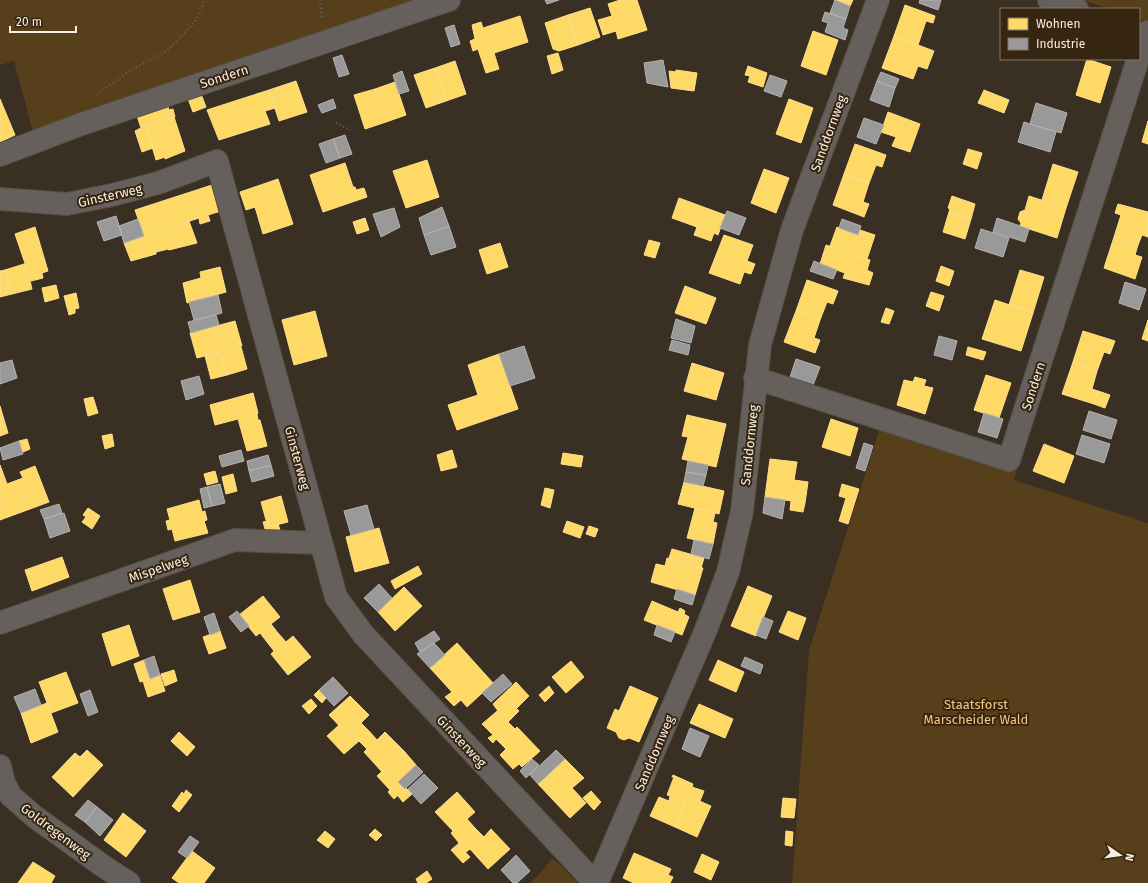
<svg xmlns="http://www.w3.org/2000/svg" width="1148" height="883" font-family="'Fira Sans',sans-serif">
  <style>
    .green { fill: #573f1c }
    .homes { fill: #ffd966; stroke: #fddf8b }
    .industry { fill: #999; stroke: #b6b2af }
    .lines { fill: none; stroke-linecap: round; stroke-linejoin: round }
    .minor-casing { stroke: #564e43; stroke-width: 24 }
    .path { stroke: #66605b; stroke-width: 2.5; stroke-dasharray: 1 3; stroke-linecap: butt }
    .minor { stroke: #65605c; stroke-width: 22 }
    .labels { text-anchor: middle; stroke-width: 4; stroke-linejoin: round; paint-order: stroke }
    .street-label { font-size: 13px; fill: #f9eee1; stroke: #362611 }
    .park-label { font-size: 13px; fill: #f9c47f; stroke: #362611 }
  </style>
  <rect width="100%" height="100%" fill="#392f23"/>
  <path class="green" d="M0,0H423L33,132L14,61L0,65Z
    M1082,0H1148V22L1139,19V9H1109Z
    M881,425L999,461L1017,470L1014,480L1148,523V883H792L809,650Z
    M553,858L577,882V883H531Z"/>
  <path class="homes" d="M620,0H637L647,30L618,39L616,31L603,35L598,20L612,16L608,4Z
    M834,0H853L850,6Z
    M905,5L935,16L933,23L926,21L918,45L894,36Z
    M590,8L600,37L578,45L568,15Z
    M568,15L578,45L559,51L553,49L545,23Z
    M520,16L528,42L494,53L499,69L486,73L478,49L473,51L470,41L475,39L472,25L481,22L483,28Z
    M813,31L838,40L826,75L801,66Z
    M894,36L934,51L927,69L918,66L913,79L882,68Z
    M558,53L563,70L552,74L547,56Z
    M1087,59L1111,67L1100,103L1076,95Z
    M455,61L466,94L446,101L435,68Z
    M748,66L767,73L763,87L748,82L750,76L745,75Z
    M435,68L446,101L426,108L414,75Z
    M676,70L697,73L694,91L671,88L669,71L676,72Z
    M296,81L307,112L279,121L269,90Z
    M395,82L406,115L386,122L375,89Z
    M375,89L386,122L365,129L354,95Z
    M269,90L275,108L265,111L270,124L219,140L207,110Z
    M984,90L1009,100L1004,113L978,103Z
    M201,94L206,107L193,112L188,99Z
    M0,99L15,135L0,142Z
    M789,99L813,108L801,143L776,134Z
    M168,106L169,110L173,109L175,117L146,126L153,148L142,152L135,131L141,128L137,116Z
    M888,112L920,124L910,152L892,146L896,137L881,132Z
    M174,117L185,151L165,159V157L156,160L146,126Z
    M1148,121V144L1142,142Z
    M855,144L886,155L882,167L876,165L869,183L844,174Z
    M968,149L982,153L977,169L963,164Z
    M427,160L439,197L406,208L393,171Z
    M345,163L353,187H355L356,190L364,188L367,197L323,212L310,175Z
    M1053,164L1078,172L1066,208L1042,200Z
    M764,169L789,178L776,213L751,203Z
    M844,174L869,183L863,202L869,204L864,217L833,205Z
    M278,179L293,224L263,234L255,207L246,210L240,192Z
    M212,185L221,211L208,215L210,221L200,224L199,218L144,236L135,210Z
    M952,196L975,204L971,219L949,212L950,209L948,208Z
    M1029,196L1066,208L1057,238L1020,226L1021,223L1018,219L1020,212L1025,210Z
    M679,198L725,215L718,235L714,233L711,241L694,235L697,227L672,218Z
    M1118,204L1148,212V237L1142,235L1138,245L1114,237L1121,215L1115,213Z
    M949,212L971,219L965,239L943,232Z
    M365,218L369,230L357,234L353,222Z
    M189,221L197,243L169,250L168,249L156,252V254L131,261L124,243Z
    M35,227L48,271L42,273L43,278L31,281L15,234Z
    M837,227L858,235L860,230L875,235L867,259L830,246Z
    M724,235L753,245L747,261L755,264L751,274L744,272L740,284L709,273Z
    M1114,237L1138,245L1135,255L1142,257L1135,279L1104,268Z
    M649,240L660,243L655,258L644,255Z
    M500,243L508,267L487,274L479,250Z
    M826,245L870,260L867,270L873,273L869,285L843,278L845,273L820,264Z
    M24,264H26L32,289L12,294L5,270Z
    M941,266L954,271L949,286L936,281Z
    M220,267L226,292L187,303L183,283L201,278L200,272Z
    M5,270L12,294L0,297V271Z
    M1020,270L1044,277L1033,313L1009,305Z
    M807,280L838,291L833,304L827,302L820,320L796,311Z
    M56,285L59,298L45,302L42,288Z
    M685,286L716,298L706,324L675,313Z
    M931,292L944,296L939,311L926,306Z
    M76,293L79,308L75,309V313L69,315L64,296Z
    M995,300L1033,313L1021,351L982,339Z
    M886,308L894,311L889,324L881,322Z
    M315,311L327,356L294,365L282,320Z
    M796,311L820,320L814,338L820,340L815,353L784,342Z
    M1148,320V341L1142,339Z
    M235,321L242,346L240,343L219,349L220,352L197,358L190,333Z
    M1083,331L1115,341L1110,354L1104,352L1097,371L1073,362Z
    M240,343L247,369L227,375L219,349Z
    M968,347L986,352L983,360L966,355Z
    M220,352L227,375L211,379L205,356Z
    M499,354L518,409L457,430L448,405L478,395L468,365Z
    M1073,362L1097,371L1092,389L1098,391L1094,404L1062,394Z
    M692,363L724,373L716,400L684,391Z
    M986,375L1011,383L999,418L974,410Z
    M915,377L926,380L924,386L933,388L925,414L897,405L904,380L913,382Z
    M1098,391L1110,395L1105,408L1094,404Z
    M253,393L258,413L257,414L258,420H260L267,446L247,451L238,419L215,425L210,405Z
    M93,397L98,413L88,416L84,399Z
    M0,406L8,433L0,436Z
    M687,415L726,424L716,467L682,459L688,437L682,436Z
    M831,419L858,428L850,456L822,447Z
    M112,434L114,446L105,449L102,436Z
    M27,439L30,449L23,452L19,441Z
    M1044,444L1074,456L1064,483L1033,471Z
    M452,450L457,467L441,471L437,455Z
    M563,453L583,456L581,467L561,464Z
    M770,459L797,462L794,480L808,482L805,503L765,497Z
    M0,465L7,484L23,478L20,472L35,466L49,502L0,520Z
    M215,471L218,482L207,485L204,474Z
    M233,474L237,491L226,494L222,477Z
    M684,482L724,491L719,514L678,504Z
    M842,484L859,489L848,524L839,521L846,498L839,496Z
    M545,488L554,490L550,508L541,505Z
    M281,496L288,522L268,527L261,502Z
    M199,500L202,512L205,511L207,520L204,521L208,533L175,541L172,529L168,530L166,521L170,520L167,509Z
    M791,501L805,503L803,512L790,510Z
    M88,508L100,516L92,529L82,522L86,517L83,515Z
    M695,508L715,513L713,522L717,523L713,544L687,538Z
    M267,521L268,527L278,524L282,536H267L263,522Z
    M567,521L584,527L580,538L563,532Z
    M589,526L598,529L595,537L586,534Z
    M379,528L389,563L355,572L346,537Z
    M672,549L704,558L701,568L669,558Z
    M62,557L69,577L32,591L25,570Z
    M667,558L703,568L695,595L651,582L656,564L665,566Z
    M418,566L422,574L395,589L391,581Z
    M190,580L200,612L173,620L163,589Z
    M748,586L772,596L756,636L731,626Z
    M404,587L422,606L395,631L378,612Z
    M263,596L280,617L271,624L278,633L267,642L260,633L256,636L239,615Z
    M652,601L678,612L680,608L685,611L684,614L689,617L682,635L644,620Z
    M788,611L806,618L798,640L779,632Z
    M129,625L139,656L112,666L102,634Z
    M220,631L226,648L209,654L203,637Z
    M278,633L286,642L293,636L311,657L288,675L271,654L274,651L267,642Z
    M457,643L493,683L467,707L461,700L454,706L445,697L452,692L430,668Z
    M144,660L150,679L140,682L134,664Z
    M718,660L744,672L736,692L709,680Z
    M571,661L584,677L566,693L552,677Z
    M174,670L177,681L165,686L161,674Z
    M66,672L78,703L51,713L39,682Z
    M160,675L165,691L148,697L143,681Z
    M516,682L529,696L516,709L509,701L498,711L493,704Z
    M549,686L554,693L545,702L539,695Z
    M630,686L658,698L639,742L629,738L624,740L619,738L616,732L607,728L615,709L619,711Z
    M319,690L326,698L322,703L314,695Z
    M350,696L369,715L361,723L369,731L359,741L351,732L348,735L329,715Z
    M311,699L317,706L309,714L302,706Z
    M509,701L519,711L508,722L515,729L500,743L496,739L493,743L488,738L493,735L482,724Z
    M47,703L58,732L31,743L21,713Z
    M699,704L733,719L725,738L690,723Z
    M339,725L348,735L351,732L359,741L344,754L327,736Z
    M517,727L540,751L522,767L519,764L513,769L500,755L506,749L500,743Z
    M369,731L377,740L385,732L404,751L382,772L364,752L367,749L359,741Z
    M179,732L195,747L187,756L171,741Z
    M87,750L103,765L73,797L52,777L75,753L80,757Z
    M404,751L416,765L390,790L377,776Z
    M565,759L584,778L572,788L586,803L570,818L538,784Z
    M673,775L693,784L692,787L704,791L700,801L688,796L675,827L650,816L659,797L669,801L670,796L667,795L674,777H672Z
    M398,782L405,789L394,799L388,792Z
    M406,788L412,794L403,802L398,796Z
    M186,790L192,795L179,812L172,806L182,792L184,794Z
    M591,791L601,802L594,810L583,798Z
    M457,792L475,812L467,819L475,828L459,843L451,833L453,831L435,812Z
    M688,796L711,806L697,837L675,827Z
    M783,798L796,799L794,818L781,817Z
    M123,813L146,831L126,857L104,840Z
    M475,828L484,837L491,829L510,849L488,869L470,849L466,852L458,844Z
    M375,829L382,835L376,841L369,835Z
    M325,831L335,839L328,848L317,840Z
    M786,831L793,832L792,846L785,845Z
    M458,844L470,857L463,863L451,850Z
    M192,851L215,868L204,883H179L172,878Z
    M634,853L671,869L668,875L673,877L670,883H634L623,878Z
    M702,854L719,862L711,880L694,872Z
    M33,862L55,876L51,883H18Z
    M427,871L432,879L426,883H418L416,879Z"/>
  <path class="industry" d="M545,0H559L547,4Z
    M835,0L850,6L846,19L830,13Z
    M920,0H941L938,10L919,3Z
    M825,12L846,19L843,28L848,30L845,40L825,32L828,23L822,21Z
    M454,25L460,44L451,47L445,28Z
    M342,55L349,74L339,77L333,58Z
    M663,60L668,87L647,83L644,63Z
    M402,71L409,91L399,94L393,75Z
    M881,72L899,79L895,88L877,81Z
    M770,75L787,81L781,97L764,91Z
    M877,81L895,88L889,107L870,100Z
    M333,99L336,108L322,113L318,105Z
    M1036,103L1067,113L1061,133L1030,124Z
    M864,118L884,125L876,144L857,137Z
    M1024,122L1056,132L1050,152L1018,142Z
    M345,135L352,154L340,158L333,139Z
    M333,139L340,158L326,163L319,144Z
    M442,207L449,226L424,235L419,218Z
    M394,208L400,227L381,237L373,214Z
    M727,211L746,218L739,235L720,228Z
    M116,216L122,235L104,241L97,222Z
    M997,218L1029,229L1025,242L993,232Z
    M138,219L144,236L124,243L119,226Z
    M842,219L861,226L858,235L839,228Z
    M449,226L456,247L431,255L424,235Z
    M981,229L1009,238L1003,257L975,248Z
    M814,261L837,270L833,279L810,271Z
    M1125,282L1146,289L1139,310L1119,303Z
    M218,295L222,313L194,320L189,302Z
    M216,315L219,325L191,333L188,322Z
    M676,319L695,326L691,343L671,338Z
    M939,336L957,341L952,360L934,355Z
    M672,340L690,345L688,355L669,350Z
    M524,346L535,378L510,386L499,354Z
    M796,359L820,367L812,388L789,380Z
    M12,360L17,378L0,384V363Z
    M199,376L204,394L186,400L181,381Z
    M1089,411L1117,420L1111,439L1083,430Z
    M984,413L1003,419L997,438L978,432Z
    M1082,435L1110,444L1104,463L1076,454Z
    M19,441L23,454L3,460L0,448Z
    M864,443L873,446L865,471L856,468Z
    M241,450L244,461L222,467L219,456Z
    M268,455L271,465L249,471L247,461Z
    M688,461L708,465L706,475L686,472Z
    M271,465L274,476L252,482L249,471Z
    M686,472L706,475L703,486L684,482Z
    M220,484L225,503L212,506L207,487Z
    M207,487L212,506L204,508L200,489Z
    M765,497L785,500L782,519L763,513Z
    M59,504L62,513L44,519L40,510Z
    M367,505L374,529L351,535L344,511Z
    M64,513L70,531L50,538L44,519Z
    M694,540L713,544L709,559L691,554Z
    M379,584L392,598L378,612L364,598Z
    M677,589L695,595L692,605L674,599Z
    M237,611L249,626L241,632L229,617Z
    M214,613L220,631L210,635L204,617Z
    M763,617L773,621L766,639L756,635Z
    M657,625L675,632L671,642L654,635Z
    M434,631L440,639L420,652L415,643Z
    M434,643L445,655L430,668L417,654Z
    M154,656L160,675L150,679L144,660Z
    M745,657L763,665L760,674L741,666Z
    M503,674L512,684L491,702L482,693Z
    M333,677L348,693L334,706L319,690Z
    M35,689L41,705L21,713L14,697Z
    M90,690L98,712L88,716L80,694Z
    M690,728L709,736L700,757L682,749Z
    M556,750L565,759L538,784L530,775Z
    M532,759L539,765L526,778L520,771Z
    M416,765L423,772L405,789L398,782Z
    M424,774L438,788L421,804L408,789Z
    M88,800L97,807L85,822L75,815Z
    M97,807L113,820L100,836L85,822Z
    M190,836L199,842L187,858L178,852Z
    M516,855L530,871L517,883H513L501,870Z"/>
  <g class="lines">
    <g class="minor-casing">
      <path id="minor" d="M1049,0L1077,9
        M1139,57L1147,32
        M0,155L79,125L449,0
        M0,199L67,204L112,195L158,183L217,161L336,597L363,634L595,883
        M755,378L1009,460L1138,59
        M0,623L235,540L321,543
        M0,766L4,783L11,796L35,817L103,866L129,883
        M597,883L705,632L728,572L742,511L760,345L792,230L878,0"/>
    </g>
    <path class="path" d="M320,0L322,20
      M97,95L126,73L168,50L195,22L205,0
      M336,123L351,130"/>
    <use href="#minor" class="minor"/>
  </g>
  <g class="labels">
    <g class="street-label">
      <text transform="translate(224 76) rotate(-18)" y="5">Sondern</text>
      <text transform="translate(828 133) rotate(-70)" y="5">Sanddornweg</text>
      <text transform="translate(110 195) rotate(-13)" y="5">Ginsterweg</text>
      <text transform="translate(1033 386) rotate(-72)" y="5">Sondern</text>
      <text transform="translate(749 445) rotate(-84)" y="5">Sanddornweg</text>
      <text transform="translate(298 458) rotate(75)" y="5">Ginsterweg</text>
      <text transform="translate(158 568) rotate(-19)" y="5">Mispelweg</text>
      <text transform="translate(462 741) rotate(47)" y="5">Ginsterweg</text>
      <text transform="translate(654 753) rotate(-67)" y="5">Sanddornweg</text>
      <text transform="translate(56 831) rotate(37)" y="5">Goldregenweg</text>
    </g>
    <g class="park-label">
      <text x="976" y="709">Staatsforst<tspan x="976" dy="15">Marscheider Wald</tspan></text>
    </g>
  </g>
  <rect x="1000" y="8" width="140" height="52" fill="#362611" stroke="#847664"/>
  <rect x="1008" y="18" width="20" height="12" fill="#ffd966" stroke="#847664"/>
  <text x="1036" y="28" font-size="12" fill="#f9eee1">Wohnen</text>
  <rect x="1008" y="38" width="20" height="12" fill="#999999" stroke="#847664"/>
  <text x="1036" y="48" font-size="12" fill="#f9eee1">Industrie</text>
  <g transform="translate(1120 855) rotate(103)" stroke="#362611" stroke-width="3" paint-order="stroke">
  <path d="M0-3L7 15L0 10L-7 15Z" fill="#f9eee1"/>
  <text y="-6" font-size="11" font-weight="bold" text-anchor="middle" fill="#f9eee1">N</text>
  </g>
  <path d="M10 26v6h66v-6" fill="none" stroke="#f9eee1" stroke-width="2"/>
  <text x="16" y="26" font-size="12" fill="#f9eee1" stroke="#362611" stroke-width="3" paint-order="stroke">20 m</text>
</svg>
